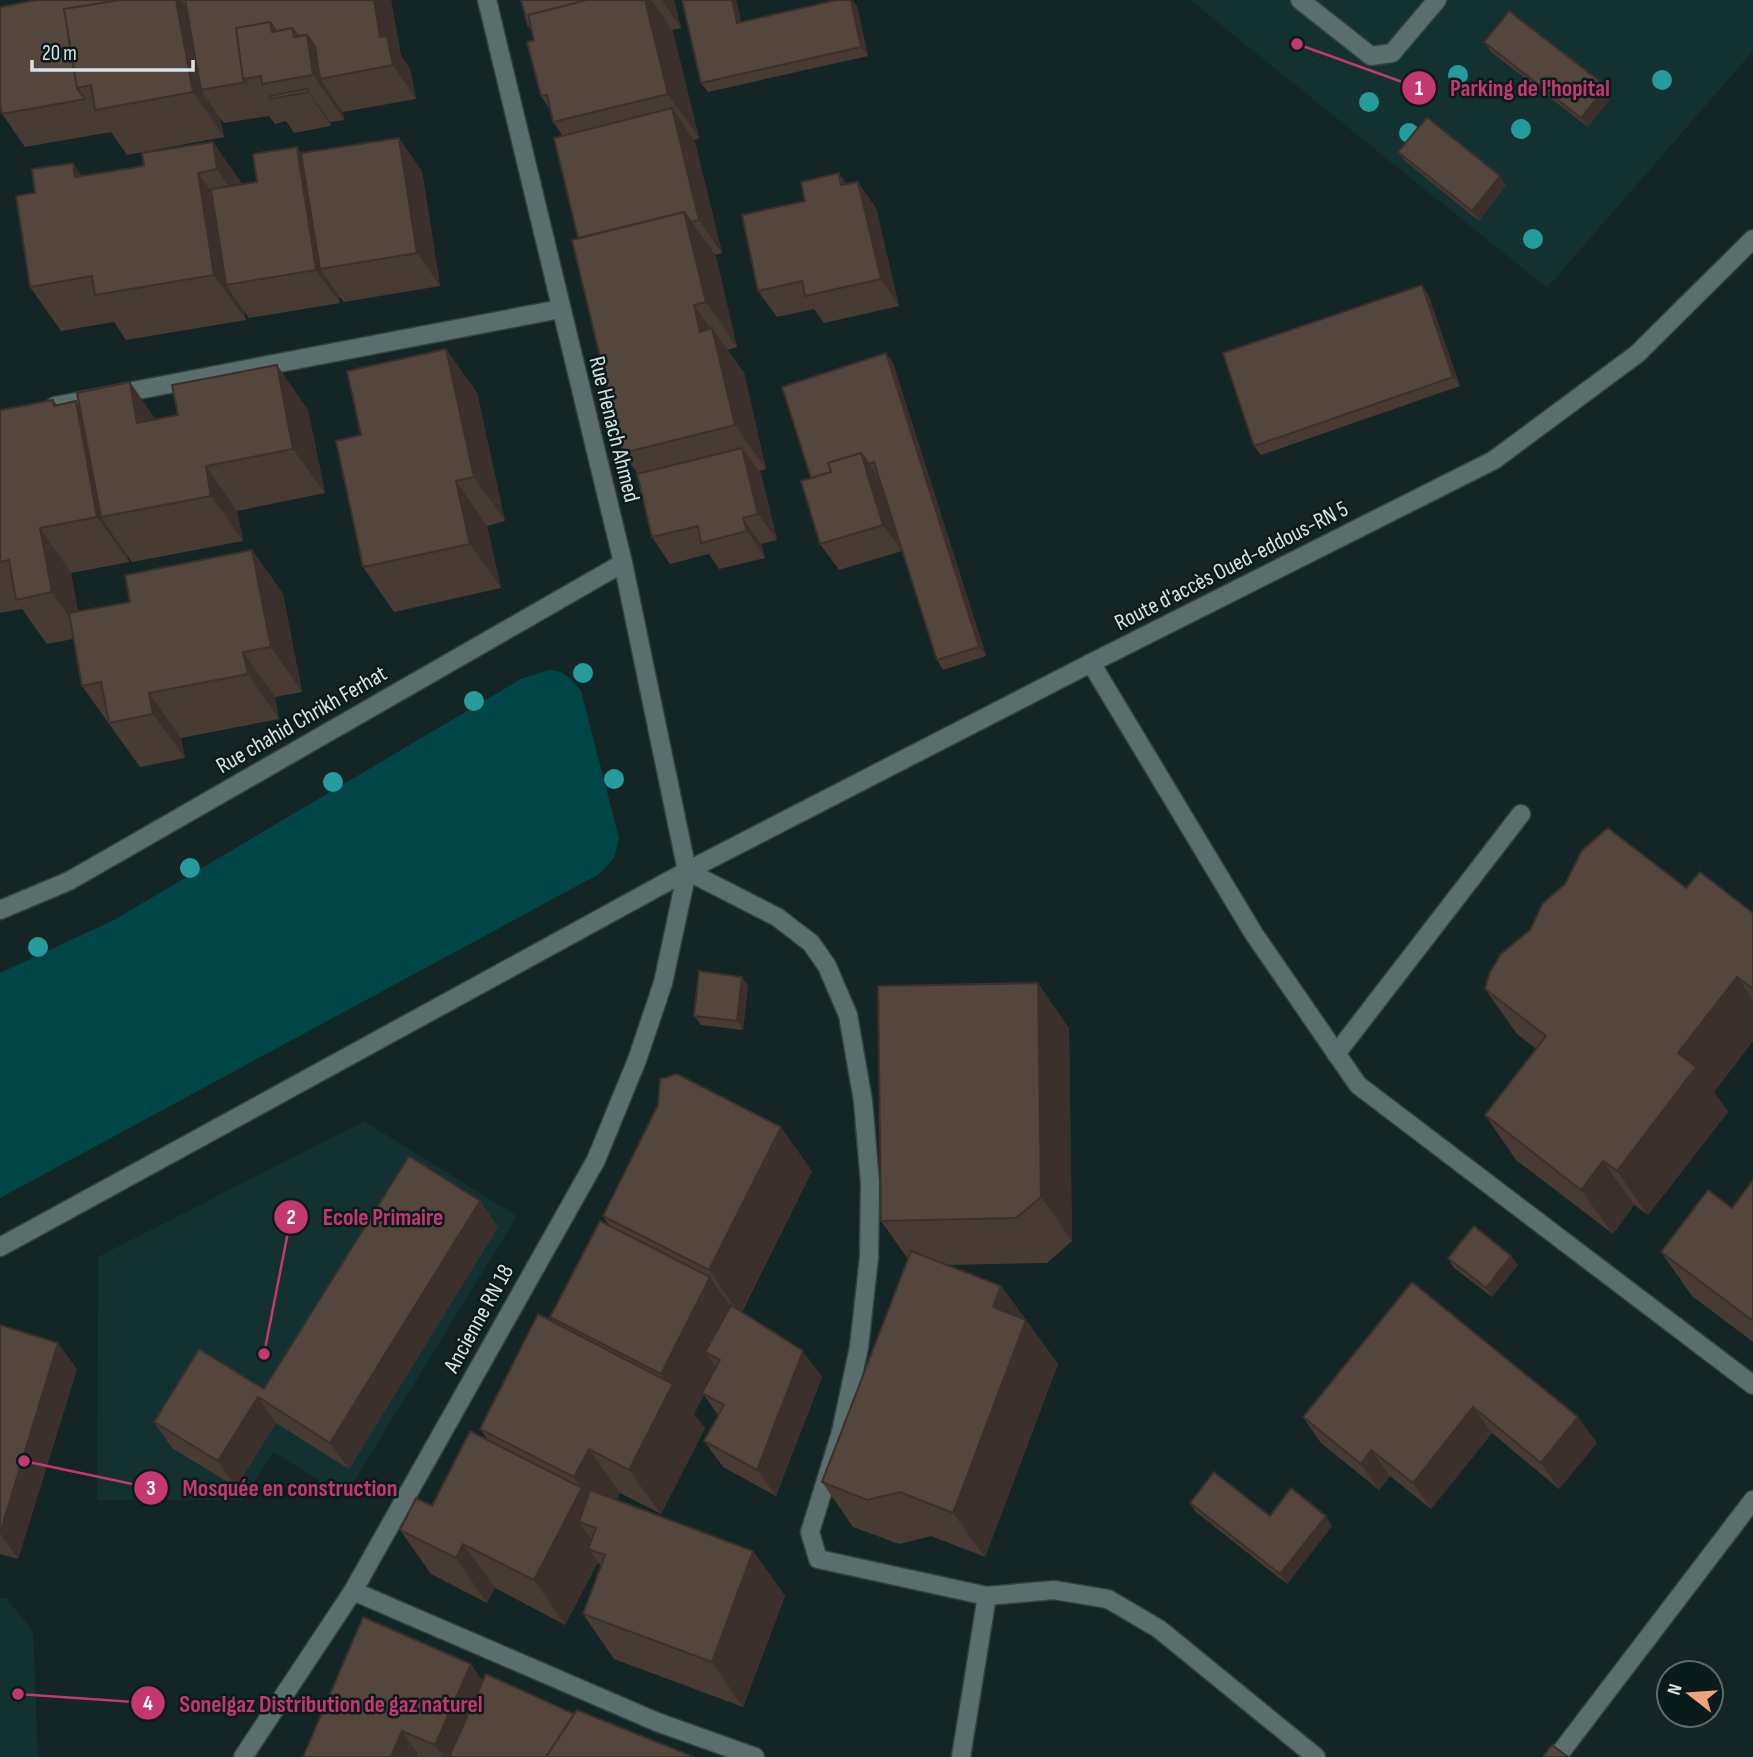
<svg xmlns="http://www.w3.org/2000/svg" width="1753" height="1757" font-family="'Sofia Sans Condensed',sans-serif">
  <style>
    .built { fill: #143131 }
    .green { fill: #004647 }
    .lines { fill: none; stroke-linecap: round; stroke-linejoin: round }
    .lane-casing { stroke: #354141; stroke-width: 21 }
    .street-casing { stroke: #354141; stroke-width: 21 }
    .secondary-casing { stroke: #354141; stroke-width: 21 }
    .lane { stroke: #5a6e6e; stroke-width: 18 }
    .street { stroke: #5a6e6e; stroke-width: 18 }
    .secondary { stroke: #5a6e6e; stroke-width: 18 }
    .tree { fill: #269b9c }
    .wall { fill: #483b34 }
    .shaded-wall { fill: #3b302b }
    .building { fill: #54453d; stroke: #3b302b; stroke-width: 2 }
    .labels { text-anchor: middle; stroke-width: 5; stroke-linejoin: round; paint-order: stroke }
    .street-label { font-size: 23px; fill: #d8e4e3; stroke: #091b1b }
    .leader { fill: none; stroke: #c5376f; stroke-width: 2.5 }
    .callout-dot { fill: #c5376f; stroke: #091b1b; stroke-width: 2.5 }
    .mark-label { font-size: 21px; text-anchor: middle; font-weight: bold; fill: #fff }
    .callout-label { font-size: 24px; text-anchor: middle; font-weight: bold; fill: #c5376f; stroke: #091b1b; stroke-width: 5; stroke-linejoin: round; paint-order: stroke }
  </style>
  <rect width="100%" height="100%" fill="#132525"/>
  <path class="built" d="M1190,0H1753V51L1547,288Z
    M364,1121L517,1216L345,1496L273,1452L243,1500H97L98,1257Z
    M0,1598H6L33,1631L38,1757H0Z"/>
  <path class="green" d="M549,670C565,671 571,678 581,691L619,838L614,858L599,874L0,1198V973L114,920L521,679Z"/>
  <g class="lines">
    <g class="lane-casing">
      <path id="lane" d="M1300,0L1371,56L1392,53L1437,0"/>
    </g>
    <g class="street-casing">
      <path id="street" d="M487,0L623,563L687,871
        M55,406L560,309
        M1091,663L1254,934L1358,1085L1753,1385
        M687,871L777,917L811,943L827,966L848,1015L863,1101L870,1183L869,1257L859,1347L841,1432L810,1532L818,1559L987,1596L1054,1590L1108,1599L1159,1629L1316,1757
        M0,910L69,881L623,563
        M1336,1054L1521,814
        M0,1247L687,871
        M353,1591L657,1722L755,1757
        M961,1757L987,1596
        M1557,1757L1753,1500"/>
    </g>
    <g class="secondary-casing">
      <path id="secondary" d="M243,1757L353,1591L596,1160L637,1060L663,983L687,871L1091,663L1494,460L1637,354L1753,239"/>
    </g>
    <use href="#lane" class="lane"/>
    <use href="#street" class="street"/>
    <use href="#secondary" class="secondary"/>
  </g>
  <g class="tree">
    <circle cx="1458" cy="75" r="10"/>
    <circle cx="1662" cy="80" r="10"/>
    <circle cx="1369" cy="102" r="10"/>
    <circle cx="1521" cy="129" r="10"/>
    <circle cx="1409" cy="133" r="10"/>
    <circle cx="1533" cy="239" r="10"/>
    <circle cx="583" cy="673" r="10"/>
    <circle cx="474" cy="701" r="10"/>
    <circle cx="614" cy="779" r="10"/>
    <circle cx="333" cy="782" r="10"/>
    <circle cx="190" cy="868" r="10"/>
    <circle cx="38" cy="947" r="10"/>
  </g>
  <path class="wall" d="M37,0H391L401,56L410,69L416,99L343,112L344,120L330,122L331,126L294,133L286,121L275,124L269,116L224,123L220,118L224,137L127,155L111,132L25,147L2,114Z
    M521,0H674L681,28L672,30L699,138L694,140L695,142L722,253L715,255L737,347L727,350L744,373L766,469L759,471L761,474L777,540L761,544L765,558L719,569L709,554L670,564L652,537L638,474L623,453L578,238L563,136L553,122L551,111L541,96L534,40L533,34L528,26Z
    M736,0L741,22L837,0H852L857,6L868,56L708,92L701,83Z
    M1484,42L1606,86L1612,96L1588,127L1491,52Z
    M213,142L242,184L257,182L302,153L422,171L440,286L344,302L338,295L340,303L249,318L244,311L246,320L126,340L114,322L61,331L30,287L35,193L73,163L81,176L144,166Z
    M1398,152L1500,176L1506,185L1479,221L1405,161Z
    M847,184L876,208L899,306L824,323L814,309L777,317L758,291L805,201Z
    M1428,294L1460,386L1261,455L1254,446Z
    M446,349L477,393L505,521L487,526L501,588L394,612L363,567L361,435Z
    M886,353L893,363L986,656L943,670L937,660L902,551L839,570L820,544L811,478Z
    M53,400L57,405L156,419L308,410L325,493L237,511L243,541L132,562L127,555L129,562L71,573L78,612L130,602L252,550L283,594L302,692L275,697L279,719L181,738L185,758L140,767L82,686L73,639L47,644L22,609L0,613V410Z
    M1565,884L1686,888L1753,913V1041L1714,1092L1728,1112L1648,1215L1634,1205L1613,1234L1516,1160L1485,1115L1536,1049L1517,1034L1485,989Z
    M742,977L748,986L743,1030L701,1025L694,1016Z
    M1069,1028L1072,1241L1047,1263L947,1265L1001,1286L1058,1364L985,1557L931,1536L899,1544L853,1527L822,1482L908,1259L881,1221Z
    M812,1171L742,1312L822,1377L776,1496L723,1467L704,1441L718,1415L704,1395L694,1414L705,1428L661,1514L620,1493L617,1500L753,1551L785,1596L743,1707L614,1659L583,1614L601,1567L598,1562L565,1625L495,1588L487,1603L431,1574L400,1530L432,1506L487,1439L480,1429L553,1321L550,1317L610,1227L603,1216Z
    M1753,1180V1342L1692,1296L1661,1252L1732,1208Z
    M480,1201L498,1227L349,1469L276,1423L236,1487L172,1448L154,1422L264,1389Z
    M1448,1258L1518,1265L1492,1297L1454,1268Z
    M1412,1282L1597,1443L1559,1489L1492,1433L1431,1509L1390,1476L1379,1490L1321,1443L1303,1417Z
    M0,1325L77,1369L18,1559L0,1554Z
    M1190,1503L1332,1526L1287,1584L1196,1512Z
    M483,1681L574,1714L694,1757H303Z"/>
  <path class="shaded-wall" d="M176,0H181L206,36L201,90L220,118L224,137L193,92Z
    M374,0H391L401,56L410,69L416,99L393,65L380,37Z
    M645,0H651L673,31L699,138L668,94Z
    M662,0H674L681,28Z
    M732,0H736L744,32L737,23Z
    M851,0H852L857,6L868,56L861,47Z
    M307,35L335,76L320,79L343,112L344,120L313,75Z
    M1606,86L1612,96L1588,127L1581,118Z
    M307,89L330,122L331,126L308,92Z
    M672,108L695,142L722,253L699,220Z
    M399,138L422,171L440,286L417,253Z
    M213,142L244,187L248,214L217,169Z
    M297,147L320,180V269L338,295L340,303L316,270Z
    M73,163L104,208L75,177Z
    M198,173L229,217L226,285L244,311L246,320L214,275Z
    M839,173L857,200L841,185Z
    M1500,176L1506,185L1479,221L1472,211Z
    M858,182L876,208L899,306L881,279Z
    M684,212L716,256L737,347L706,302Z
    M1422,285L1428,294L1460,386L1453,377Z
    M694,305L713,333L712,328L744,373L766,469L735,425L700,332Z
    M446,349L477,393L505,521L474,477Z
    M886,353L893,363L986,656L979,647Z
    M277,365L308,410L325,493L293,449Z
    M130,382L161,427L137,423Z
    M53,400L84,444L76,401L107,446L101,517L127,555L129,562L97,517L54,406Z
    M742,448L761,474L777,540L758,514Z
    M861,453L880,479L902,551L883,525Z
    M206,466L237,511L243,541L211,496Z
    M456,481L487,526L501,588L470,544Z
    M743,518L761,544L765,558L747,531Z
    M40,528L71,573L83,637L52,592Z
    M252,550L283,594L302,692L271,647Z
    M243,652L275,697L279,719L248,674Z
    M149,693L181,738L185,758L153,714Z
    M742,977L748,986L743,1030L737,1021Z
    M1737,977L1753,999V1041L1714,1092L1728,1112L1648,1215L1617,1171L1678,1053Z
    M1038,983L1069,1028L1072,1241L1041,1197Z
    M781,1127L812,1171L740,1314L709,1270Z
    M1603,1161L1634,1205L1613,1234L1581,1190Z
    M480,1201L498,1227L349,1469L330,1443Z
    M1511,1256L1518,1265L1492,1297L1486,1288Z
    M710,1277L741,1322L720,1360L705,1352L717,1369L702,1393L704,1395L694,1414L705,1428L661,1514L629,1470L671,1389L661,1374Z
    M1001,1286L1058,1364L985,1557L953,1513L993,1307Z
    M58,1343L77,1369L18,1559L0,1533Z
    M803,1351L822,1377L776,1496L757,1470Z
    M258,1397L276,1423L236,1487L218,1461Z
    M1473,1407L1492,1433L1431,1509L1413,1483Z
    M1578,1417L1597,1443L1559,1489L1541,1463Z
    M589,1449L620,1493L605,1522L596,1528L579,1522L601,1553L588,1549L598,1562L565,1625L534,1580L581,1489L574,1477Z
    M1371,1450L1390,1476L1379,1490L1361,1464Z
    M1326,1516L1332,1526L1287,1584L1280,1574Z
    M463,1544L495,1588L487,1603L456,1558Z
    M753,1551L785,1596L743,1707L712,1662Z
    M471,1664L489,1690L460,1757H444L435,1745Z
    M402,1731L420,1757H391Z"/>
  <path class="building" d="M37,0H120L64,9L77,88L85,99L2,114L0,105V7Z
    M120,0H176L193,92L95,110L91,85L77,88L64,9Z
    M185,0H374L380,37L387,36L393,65L320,79L315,46L307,35L298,36L292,28L276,31L270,22L236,28L243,79L246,82L201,90Z
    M521,0H587L528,15L531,26H528Z
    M587,0H645L668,94L553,122L547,95L541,96L527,42L534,40L528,15Z
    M682,0H732L737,23L837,0H851L861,47L701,83Z
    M1509,11L1606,86L1581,118L1484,42Z
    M270,22L272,32L292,28L294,37L307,35L313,75L262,84L261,76L243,79L236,28Z
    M307,89L308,92L270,99V96Z
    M672,108L699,220L691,222L684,212L578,238L554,138Z
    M1427,117L1500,176L1472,211L1398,152Z
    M399,138L417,253L320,269L301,153Z
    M213,142L217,169L198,173L214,275L95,295L92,276L30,287L16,196L35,193L32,169L73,163L75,177L144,166L142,153Z
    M297,147L316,270L226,285L211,189L257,182L253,154Z
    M839,173L841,185L858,182L881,279L805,296L802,281L758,291L742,215L805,201L801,182Z
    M684,212L706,302L694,305L700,332L712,328L735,425L623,453L572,240Z
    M1422,285L1453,377L1254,446L1223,353Z
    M446,349L474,477L456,481L470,544L363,567L336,441L361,435L347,371Z
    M886,353L979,647L937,660L874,462L869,464L861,453L828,463L831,472L811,478L782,387Z
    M277,365L293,449L206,466L211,496L101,517L77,393L130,382L137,423L178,415L172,385Z
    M53,400L54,406L76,401L97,517L40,528L52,592L16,600L9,560L0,562V410Z
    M742,448L758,514L743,518L747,531L701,543L698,526L652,537L637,474Z
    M861,453L883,525L820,544L801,481L831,472L828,463Z
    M252,550L271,647L243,652L248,674L149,693L153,714L109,723L101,682L82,686L69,613L130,602L125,575Z
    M1608,828L1686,888L1700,872L1753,913V986L1752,988L1737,977L1678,1053L1696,1067L1617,1171L1603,1161L1581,1190L1485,1115L1546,1036L1485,989L1490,972L1501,954L1530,930L1543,903L1565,884L1582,850Z
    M699,971L742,977L737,1021L694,1016Z
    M1038,983L1041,1197L1016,1218L881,1221L878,986Z
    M677,1074L781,1127L709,1270L603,1216L658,1105L660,1079Z
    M409,1156L480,1201L330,1443L258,1397L218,1461L154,1422L199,1349L264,1389Z
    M1753,1180V1321L1661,1252L1708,1190L1732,1208Z
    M600,1221L710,1277L661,1374L550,1317Z
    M1474,1226L1511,1256L1486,1288L1448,1258Z
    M911,1251L1001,1286L993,1307L1026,1320L953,1513L900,1492L867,1500L822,1482Z
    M1412,1282L1578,1417L1541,1463L1473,1407L1413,1483L1371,1450L1361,1464L1303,1417Z
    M731,1305L803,1351L757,1470L704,1441L724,1405L702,1393L720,1360L705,1352Z
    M538,1314L673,1384L629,1470L589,1449L574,1477L480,1429Z
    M0,1325L58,1343L0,1533Z
    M470,1431L582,1488L534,1580L463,1544L456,1558L400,1530L416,1498L432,1506Z
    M1214,1472L1270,1516L1291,1488L1326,1516L1280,1574L1190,1503Z
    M590,1490L753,1551L712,1662L583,1614L605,1555L588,1549L596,1528L579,1522Z
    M363,1617L471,1664L435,1745L402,1731L391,1757H303Z
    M486,1674L574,1714L546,1757H449Z
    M577,1710L694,1757H546Z
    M1552,1745L1568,1757H1543Z"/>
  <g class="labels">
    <g class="street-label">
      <text transform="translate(615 429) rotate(76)" y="8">Rue Henach Ahmed</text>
      <text transform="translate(1231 565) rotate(-27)" y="8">Route d'accès Oued-eddous-RN 5</text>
      <text transform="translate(301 719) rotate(-30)" y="8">Rue chahid Chrikh Ferhat</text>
      <text transform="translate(478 1318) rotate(-61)" y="8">Ancienne RN 18</text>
    </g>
  </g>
  <path class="leader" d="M1297 44L1419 88M264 1354L291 1217M24 1461L151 1488M18 1694L148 1703"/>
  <g class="callout-dot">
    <circle cx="1297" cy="44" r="7"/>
    <circle cx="264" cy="1354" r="7"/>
    <circle cx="24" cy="1461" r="7"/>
    <circle cx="18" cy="1694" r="7"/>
    <circle cx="1419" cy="88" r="18"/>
    <circle cx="291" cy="1217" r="18"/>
    <circle cx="151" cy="1488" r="18"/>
    <circle cx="148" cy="1703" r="18"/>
  </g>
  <g class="mark-label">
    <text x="1419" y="95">1</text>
    <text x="291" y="1224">2</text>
    <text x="151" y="1495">3</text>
    <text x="148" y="1710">4</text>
  </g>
  <g class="callout-label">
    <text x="1530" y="96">Parking de l'hopital</text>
    <text x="383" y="1225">Ecole Primaire</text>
    <text x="290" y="1496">Mosquée en construction</text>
    <text x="331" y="1712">Sonelgaz Distribution de gaz naturel</text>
  </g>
  <g transform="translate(1690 1694) rotate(287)"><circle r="33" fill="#091b1b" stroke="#5c6b6b" stroke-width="2"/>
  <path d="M0-5L12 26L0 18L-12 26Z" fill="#efa377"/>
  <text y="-10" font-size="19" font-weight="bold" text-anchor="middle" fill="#d8e4e3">N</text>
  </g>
  <path d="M32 60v10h161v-10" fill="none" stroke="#d8e4e3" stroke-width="3.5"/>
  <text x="42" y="60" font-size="21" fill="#d8e4e3" stroke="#091b1b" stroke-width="5" paint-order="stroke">20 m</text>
</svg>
